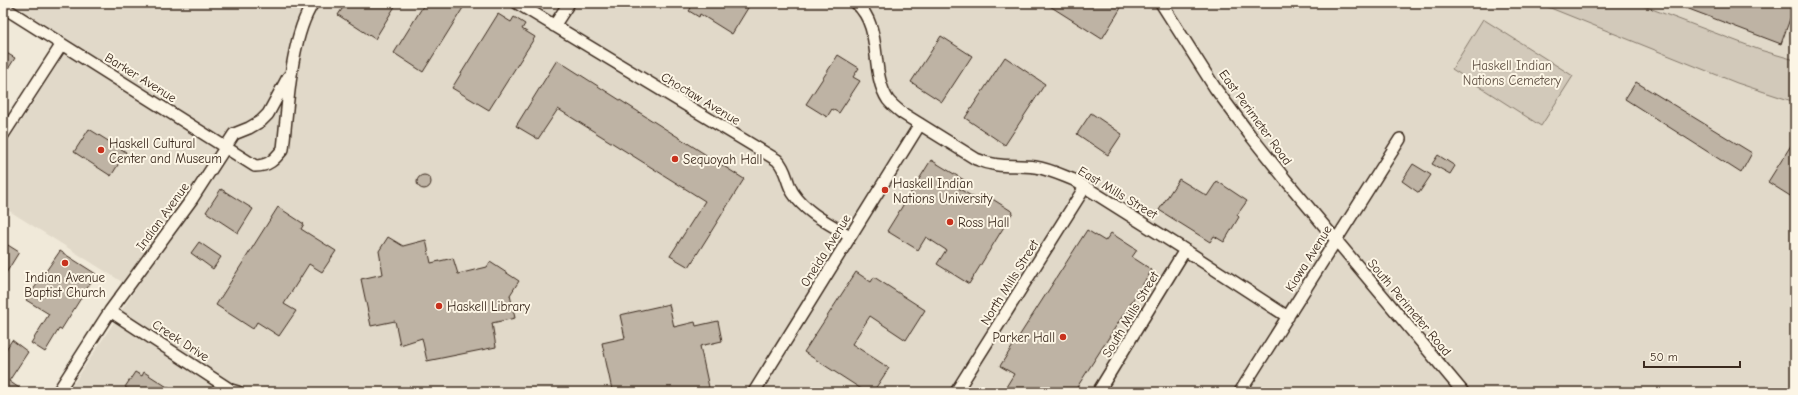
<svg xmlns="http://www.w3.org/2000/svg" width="1798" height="395" font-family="'Comic Neue',sans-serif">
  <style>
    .built { fill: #e1d9c9 }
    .green { fill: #d2c9ba; stroke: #867a6c }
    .building { fill: #beb3a4; stroke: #3b2a1e }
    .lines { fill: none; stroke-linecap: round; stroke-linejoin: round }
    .minor-casing { stroke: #3b2a1e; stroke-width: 14 }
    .minor { stroke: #fcf5e5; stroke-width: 11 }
    .poi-dot { fill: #c8321e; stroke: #fcf5e5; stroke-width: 1.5 }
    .labels { text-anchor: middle; stroke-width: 4; stroke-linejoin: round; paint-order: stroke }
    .park-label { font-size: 13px; fill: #615245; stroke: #fcf5e5 }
    .street-label { font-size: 13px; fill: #3b2a1e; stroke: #fcf5e5 }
    .poi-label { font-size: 13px; fill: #3b2a1e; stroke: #fcf5e5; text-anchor: start }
  </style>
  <rect width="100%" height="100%" fill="#f0e9d9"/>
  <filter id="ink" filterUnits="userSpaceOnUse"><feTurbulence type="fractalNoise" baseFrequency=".025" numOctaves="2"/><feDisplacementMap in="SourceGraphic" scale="8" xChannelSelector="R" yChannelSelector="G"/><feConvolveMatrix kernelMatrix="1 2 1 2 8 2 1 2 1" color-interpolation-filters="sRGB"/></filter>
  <g filter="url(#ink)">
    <path class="built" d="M11,3H1795V392H68L135,290L3,207V149L72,42Z"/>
    <path class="green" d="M1538,3H1636L1760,50L1795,60V102L1737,83Z
      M1483,19L1573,76L1541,126L1452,69Z"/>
    <path class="building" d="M346,3H397L375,39L338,15Z
      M425,3H466L423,72L394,53Z
      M682,3H751L732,34L700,14L699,17L689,11L691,8Z
      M1045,3H1124L1102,39Z
      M1673,3H1795V5L1781,44Z
      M498,14L511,22L514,17L525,24L522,29L535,37L489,110L452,88Z
      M941,36L972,56L942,102L911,82Z
      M3,51L15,58L3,77Z
      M838,55L859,68L853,77L860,81L839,113L832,109L827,117L806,104Z
      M1005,57L1045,84L1005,145L965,118Z
      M557,60L744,179L689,267L670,256L705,201L558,109L538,139L516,126Z
      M1636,82L1752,153L1741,173L1625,99Z
      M1091,113L1122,134L1108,155L1077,134Z
      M89,129L126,152L111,176L74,152Z
      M1795,139V199L1768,182Z
      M1438,155L1455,166L1450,174L1432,164Z
      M931,160L964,180L958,188L978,200L983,193L1013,212L969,284L937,264L946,250L926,237L918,250L887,231Z
      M1413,164L1431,175L1419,193L1402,181Z
      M417 182a7 7 0 1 1 14 0a7 7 0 1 1-14 0Z
      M1179,179L1207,196L1217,181L1247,201L1237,215L1239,217L1224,242L1214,236L1210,242L1159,210Z
      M221,189L253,209L238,233L206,212Z
      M278,207L304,224L301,229L336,251L322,272L309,264L284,304L296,311L279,336L257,322L253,329L216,305Z
      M1087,230L1105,241L1111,233L1137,250L1132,257L1152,270L1074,392H1003L1014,374L1000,366Z
      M388,237L403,246L426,240L431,263L453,258L458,274L487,267L490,262L519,281L510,295L515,318L492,323L496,347L427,361L422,338L400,345L395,321L371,326L361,279L383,274L379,251Z
      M3,242L19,252L3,278Z
      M199,242L221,257L213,269L191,253Z
      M60,251L96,274L61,330L59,329L45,352L31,343L49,314L26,300Z
      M856,272L871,282L874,277L925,310L906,340L870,316L852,344L889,368L873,392H866L804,352Z
      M669,304L674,327L695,322L696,326L718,321L722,341L700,346L710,392H615L612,390L602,343L625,338L620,315Z
      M12,340L28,352L9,381L25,392H3V354Z
      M135,372L142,376L144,372L175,392H133L125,387Z"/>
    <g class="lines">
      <g class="minor-casing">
        <path id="minor" d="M517,3L777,160C787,170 786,182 793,193C806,213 830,224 850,236
          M856,3C884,28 869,71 888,100C892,105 897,109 902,113L976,159C1000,169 1012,164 1035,167C1049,169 1061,175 1074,180L1185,250L1288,317
          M1161,3L1215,88L1250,135L1285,179L1463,392
          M3,7L255,166C269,166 274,160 283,149C288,106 290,38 313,3
          M554,26L569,3
          M3,135L62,44
          M110,311L231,390L238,392
          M58,392L110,311L192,199L234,134L249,128L261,121L268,114L288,77
          M754,392L920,124
          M956,392L1085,187
          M1098,392L1185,250
          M1240,392L1400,139"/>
      </g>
      <use href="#minor" class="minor"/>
    </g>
  </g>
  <g class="poi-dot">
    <circle cx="101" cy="150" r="4"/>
    <circle cx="675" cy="159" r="4"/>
    <circle cx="885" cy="190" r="4"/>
    <circle cx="950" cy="222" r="4"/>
    <circle cx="65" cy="263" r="4"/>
    <circle cx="439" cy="306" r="4"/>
    <circle cx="1063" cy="337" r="4"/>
  </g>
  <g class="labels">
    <g class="park-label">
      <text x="1512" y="70">Haskell Indian<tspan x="1512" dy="15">Nations Cemetery</tspan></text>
    </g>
    <g class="street-label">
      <text transform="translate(141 77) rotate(32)" y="5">Barker Avenue</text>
      <text transform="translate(701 98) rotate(31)" y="5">Choctaw Avenue</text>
      <text transform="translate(1256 117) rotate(54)" y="5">East Perimeter Road</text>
      <text transform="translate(1118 192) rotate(31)" y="5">East Mills Street</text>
      <text transform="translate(162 216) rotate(-54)" y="5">Indian Avenue</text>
      <text transform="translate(825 250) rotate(-58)" y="5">Oneida Avenue</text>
      <text transform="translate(1308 258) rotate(-58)" y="5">Kiowa Avenue</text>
      <text transform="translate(1009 282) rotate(-58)" y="5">North Mills Street</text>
      <text transform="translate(1410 307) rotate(50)" y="5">South Perimeter Road</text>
      <text transform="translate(1130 314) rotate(-59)" y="5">South Mills Street</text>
      <text transform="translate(181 340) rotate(33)" y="5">Creek Drive</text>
    </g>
    <g class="poi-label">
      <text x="109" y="148">Haskell Cultural<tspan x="109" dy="15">Center and Museum</tspan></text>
      <text x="683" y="164">Sequoyah Hall</text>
      <text x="893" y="188">Haskell Indian<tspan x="893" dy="15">Nations University</tspan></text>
      <text x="958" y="227">Ross Hall</text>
      <text x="65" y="282" text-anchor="middle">Indian Avenue<tspan x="65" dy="15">Baptist Church</tspan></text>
      <text x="447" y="311">Haskell Library</text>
      <text x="1055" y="342" text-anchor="end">Parker Hall</text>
    </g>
  </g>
  <rect width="1798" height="395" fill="none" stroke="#fcf5e5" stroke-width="16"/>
  <rect x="8" y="8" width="1782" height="379" fill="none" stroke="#3b2a1e" stroke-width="1.5" filter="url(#ink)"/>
  <path d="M1644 361v6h96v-6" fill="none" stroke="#3b2a1e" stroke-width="2"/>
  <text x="1650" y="361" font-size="12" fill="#3b2a1e" stroke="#fcf5e5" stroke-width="3" paint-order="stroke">50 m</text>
</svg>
